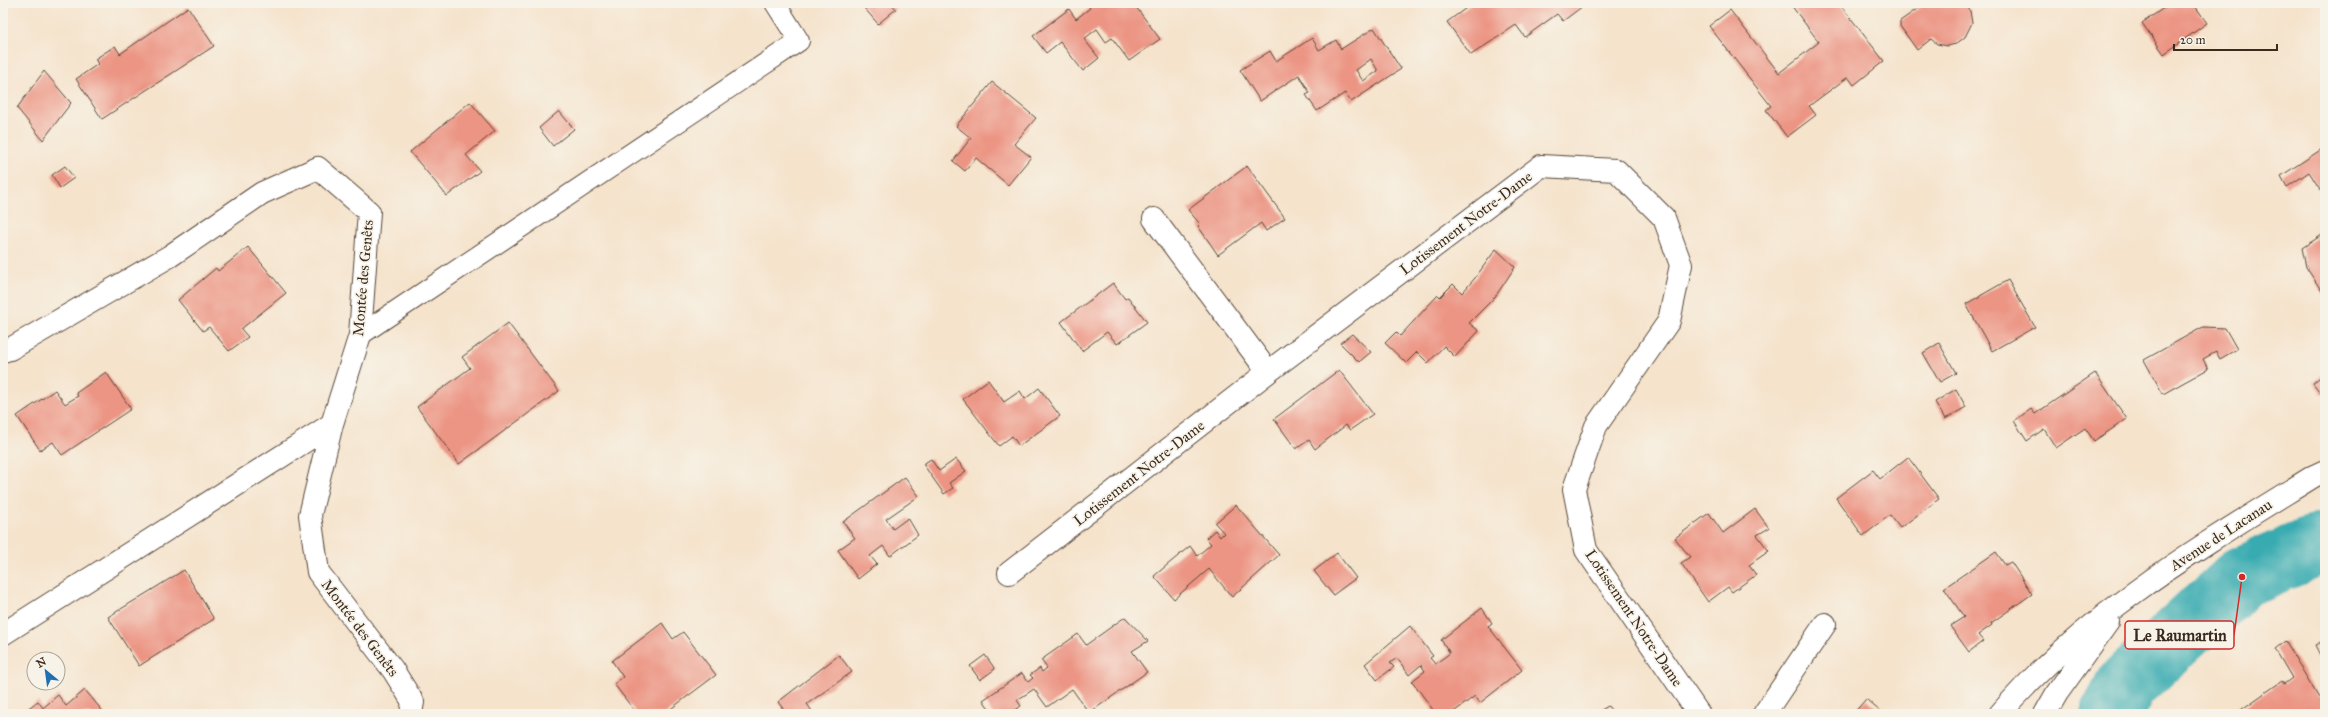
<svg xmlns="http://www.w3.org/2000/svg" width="2328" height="717" font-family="'IM FELL Great Primer',serif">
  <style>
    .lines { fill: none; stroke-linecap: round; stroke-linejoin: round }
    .river { stroke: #38abb1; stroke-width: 62 }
    .building { fill: #ec9584; fill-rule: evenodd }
    .service-casing { stroke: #574638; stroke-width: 22 }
    .minor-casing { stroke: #574638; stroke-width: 24 }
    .service { stroke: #fff; stroke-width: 20 }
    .minor { stroke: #fff; stroke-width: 22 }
    .labels { text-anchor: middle; stroke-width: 3.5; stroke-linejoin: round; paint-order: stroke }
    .street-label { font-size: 15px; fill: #3b2a1e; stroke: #f7f3e8 }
    .leader { fill: none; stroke: #d62828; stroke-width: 1.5 }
    .callout-dot { fill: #d62828; stroke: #f7f3e8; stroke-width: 1.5 }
    .callout { fill: #f7f3e8; stroke: #d62828; stroke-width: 1.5 }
    .callout-label { font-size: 16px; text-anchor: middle; font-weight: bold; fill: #3b2a1e }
  </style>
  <rect width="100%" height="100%" fill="#f7f3e8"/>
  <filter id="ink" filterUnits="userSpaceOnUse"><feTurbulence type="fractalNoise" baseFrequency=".025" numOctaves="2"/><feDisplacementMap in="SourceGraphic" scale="8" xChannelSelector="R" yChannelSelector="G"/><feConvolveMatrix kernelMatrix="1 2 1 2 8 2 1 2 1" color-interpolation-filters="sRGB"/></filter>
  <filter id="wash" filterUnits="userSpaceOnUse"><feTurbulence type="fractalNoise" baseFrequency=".012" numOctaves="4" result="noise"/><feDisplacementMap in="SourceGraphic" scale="16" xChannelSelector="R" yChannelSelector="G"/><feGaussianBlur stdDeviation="0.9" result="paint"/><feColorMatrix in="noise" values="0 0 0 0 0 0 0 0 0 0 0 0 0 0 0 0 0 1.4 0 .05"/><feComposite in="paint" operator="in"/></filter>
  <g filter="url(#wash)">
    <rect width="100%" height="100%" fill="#f5e3cc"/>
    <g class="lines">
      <path class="river" d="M2111,714L2128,683L2242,577L2325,542"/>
    </g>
    <g id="blocks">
      <path class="building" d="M860,3H891L896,9L878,24Z
        M1086,3H1133L1160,39L1129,61L1112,38L1106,42L1097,29L1084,39L1099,58L1083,71L1060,42L1046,53L1033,36L1069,9L1076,19L1090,8Z
        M1473,3H1587L1563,21L1557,14L1525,37L1516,25L1471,55L1447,22Z
        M1794,3H1839L1884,61L1854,85L1848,77L1809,106L1816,115L1787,137L1766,110L1771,106L1709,26L1730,10L1779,73L1819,42L1791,5Z
        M1917,3H1967L1966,4L1970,11L1972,23L1965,37L1956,44L1947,46L1937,44L1931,39L1917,50L1900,26V21L1920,7Z
        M2171,3H2193L2207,23L2164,54L2142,23Z
        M188,7L214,46L102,119L76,79L98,64L95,59L115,46L120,54Z
        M1374,28L1401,69L1351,102L1345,93L1317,111L1306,95L1310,93L1299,75L1260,101L1240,70L1270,51L1276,61L1312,38L1319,50L1336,40L1341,49ZM1371,59L1378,71L1363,81L1356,70Z
        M44,71L71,103L43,140L17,108Z
        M992,82L1036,118L1014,144L1031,157L1008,185L976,158L965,171L953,161L971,138L956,126Z
        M470,102L495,131L466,155L480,171L447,196L410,152Z
        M559,111L574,129L553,146L539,128Z
        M2325,147V197L2309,172L2287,187L2281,176Z
        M65,166L74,178L60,188L52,175Z
        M1247,166L1285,218L1266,231L1261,223L1218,255L1198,226L1200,224L1188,210Z
        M2325,233V296L2306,267L2302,248Z
        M248,247L286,293L241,329L248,337L229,351L209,327L203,331L178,300L216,268L218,271Z
        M1496,249L1515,267L1495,297L1469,323L1479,331L1455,357L1444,346L1428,363L1417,352L1406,363L1385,343L1396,332L1400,336L1438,295L1440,297L1453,284L1462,293L1475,278Z
        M2008,280L2035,327L1992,351L1966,304Z
        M1113,283L1125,299L1128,297L1147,322L1117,344L1107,332L1082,351L1061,322Z
        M508,323L559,391L459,464L417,407L470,368L462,357Z
        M2203,327L2225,328L2237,349L2220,359L2216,352L2203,359L2208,369L2163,394L2144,360Z
        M1352,334L1371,352L1359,362L1340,343Z
        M1939,343L1956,373L1940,382L1923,353Z
        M1339,370L1373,414L1350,430L1346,425L1315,449L1309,440L1296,449L1274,419Z
        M106,372L131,409L62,455L53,442L40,450L17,416L55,390L65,404L78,396L76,393Z
        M2095,373L2127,419L2094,441L2085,428L2056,448L2044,429L2027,441L2014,421L2031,409L2035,414Z
        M2325,373V393L2322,395L2313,383Z
        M988,380L1004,402L1020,391L1025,399L1039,388L1060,416L1019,446L1012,436L999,446L963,399Z
        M1956,389L1966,407L1945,419L1935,402Z
        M1908,457L1939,499L1900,528L1890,515L1863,536L1836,498L1873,470L1880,479Z
        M931,459L939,471L956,459L966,471L949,483L953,488L944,494L923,464Z
        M905,477L919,496L886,519L893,529L908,518L918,535L890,556L883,546L870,556L877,564L858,579L838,550L855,538L843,522Z
        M1236,505L1279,555L1232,597L1209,569L1174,599L1154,576L1190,546L1197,556L1211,544L1206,538L1215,530L1220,537L1224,533L1215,523Z
        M1755,509L1769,528L1757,535L1769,551L1749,565L1756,575L1732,592L1728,587L1708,602L1681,563L1690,557L1675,538L1709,513L1723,533Z
        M1996,552L2005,565L2011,562L2032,594L1991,623L1992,625L1978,635L1983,641L1969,652L1950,626L1964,617L1944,588Z
        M1337,553L1356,578L1333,595L1314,571Z
        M184,570L214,619L139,666L108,617Z
        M1482,608L1492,623L1488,626L1522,670L1480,703L1475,696L1451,714H1436L1412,681L1425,671L1421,665L1409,675L1397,658L1390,663L1394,667L1377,680L1365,664L1410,626L1433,656L1430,658L1435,664L1450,653L1441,640Z
        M1125,617L1148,641L1132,651L1147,672L1089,713L1072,689L1047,707L1034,689L1017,700L1021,706L1010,714H993L983,700L1022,673L1028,682L1033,678L1030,675L1040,668L1042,672L1047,668L1041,660L1078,634L1086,645Z
        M662,623L673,639L683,632L716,675L664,714H637L614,684L623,677L612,661Z
        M2325,640V665L2315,645Z
        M2285,641L2325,708V714H2235L2282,681L2284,684L2292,678L2275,649Z
        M839,655L852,672L807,704L814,714H787L778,702Z
        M985,655L995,669L980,680L970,666Z
        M85,690L105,714H30L26,710L38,701L43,708L58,695L66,706Z
        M1866,699L1883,714H1853Z
        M1608,706L1614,714H1595Z"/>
    </g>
  </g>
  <g filter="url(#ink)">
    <use href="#blocks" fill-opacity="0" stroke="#574638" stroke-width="1"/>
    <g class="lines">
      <g class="service-casing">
        <path id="service" d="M360,335L799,41L775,3"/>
      </g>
      <g class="minor-casing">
        <path id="minor" d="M1154,219L1268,372L1541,166L1616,170L1664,218L1681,265L1669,321L1596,426L1574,489L1586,550L1699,714
          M3,351L10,349L170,256L262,193L318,168L369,212L360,335L332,424L310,515L318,572L393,670L413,702L411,714
          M1009,573L1268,372
          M3,634L332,424
          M1764,714L1825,624
          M2000,714C2086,613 2203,545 2314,476L2325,471
          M2045,714L2057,693L2108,622"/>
      </g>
      <use href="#service" class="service"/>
      <use href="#minor" class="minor"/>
    </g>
  </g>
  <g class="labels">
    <g class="street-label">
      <text transform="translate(1466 223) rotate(-37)" y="5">Lotissement Notre-Dame</text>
      <text transform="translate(363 278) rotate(-85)" y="5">Montée des Genêts</text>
      <text transform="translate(1139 473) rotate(-38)" y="5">Lotissement Notre-Dame</text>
      <text transform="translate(2221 535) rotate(-33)" y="5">Avenue de Lacanau</text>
      <text transform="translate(1634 618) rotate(56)" y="5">Lotissement Notre-Dame</text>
      <text transform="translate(360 628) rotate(53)" y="5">Montée des Genêts</text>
    </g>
  </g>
  <path class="leader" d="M2242 577L2234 635"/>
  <circle class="callout-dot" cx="2242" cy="577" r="4"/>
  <rect class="callout" x="2125" y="621" width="109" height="28" rx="4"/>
  <g class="callout-label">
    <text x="2180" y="641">Le Raumartin</text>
  </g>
  <rect width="2328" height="717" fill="none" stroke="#f7f3e8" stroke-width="16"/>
  <g transform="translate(46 671) rotate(331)"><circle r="19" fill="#f7f3e8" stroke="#aca397"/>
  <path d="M0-3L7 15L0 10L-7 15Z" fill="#1f6fb2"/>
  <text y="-6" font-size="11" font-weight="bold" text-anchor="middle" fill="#3b2a1e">N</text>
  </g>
  <path d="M2174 44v6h103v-6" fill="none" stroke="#3b2a1e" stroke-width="2"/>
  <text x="2180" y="44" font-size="12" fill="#3b2a1e" stroke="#f7f3e8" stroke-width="3" paint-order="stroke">20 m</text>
</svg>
